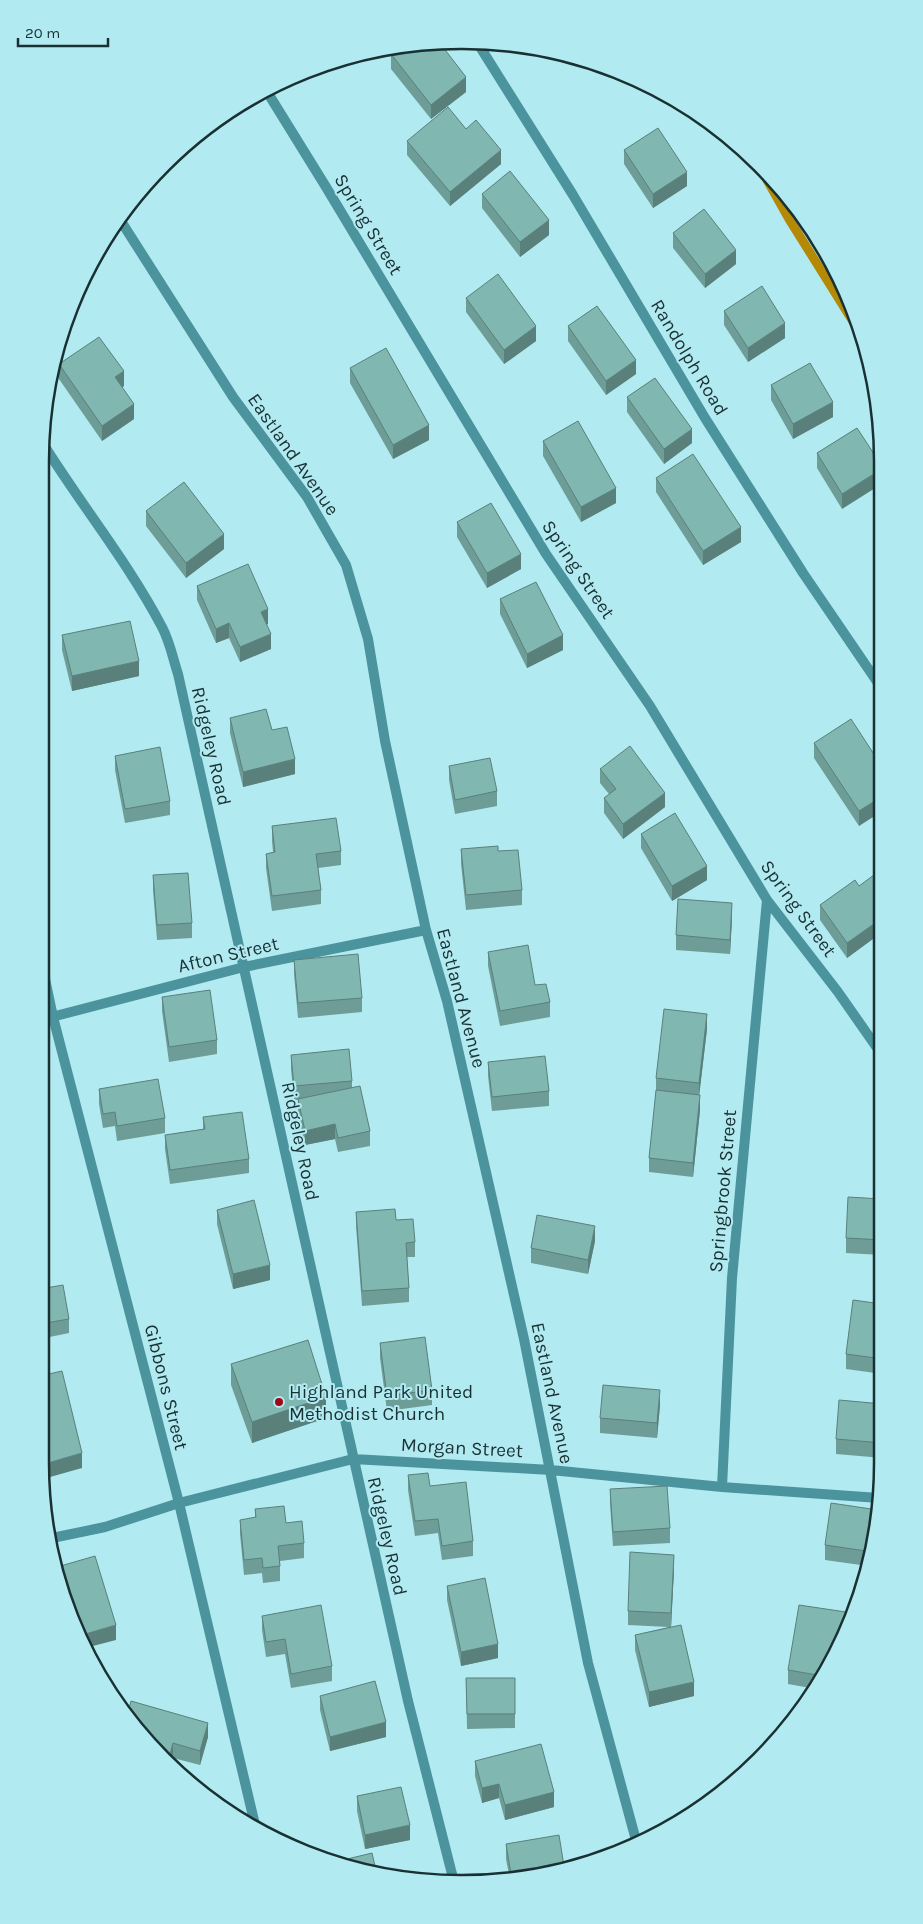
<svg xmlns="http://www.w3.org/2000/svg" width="923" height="1924" font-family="Karla,sans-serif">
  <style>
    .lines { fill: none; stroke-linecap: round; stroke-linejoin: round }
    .stream { stroke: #b38905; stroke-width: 9 }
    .minor { stroke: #4b949d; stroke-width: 10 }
    .wall { fill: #6e9d97 }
    .shaded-wall { fill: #5a807b }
    .building { fill: #80b7b0; stroke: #5a807b }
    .poi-dot { fill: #a20614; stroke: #b2eaf1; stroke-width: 2 }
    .labels { text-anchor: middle; stroke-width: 4; stroke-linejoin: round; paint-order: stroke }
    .street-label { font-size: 19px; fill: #1a3134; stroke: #b2eaf1 }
    .poi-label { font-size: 19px; fill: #1a3134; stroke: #b2eaf1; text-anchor: start }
    .rim { fill: none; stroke: #1a3134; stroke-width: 2.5 }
  </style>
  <rect width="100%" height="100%" fill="#b2eaf1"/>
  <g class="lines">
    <path class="stream" d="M762,171L789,219L859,331"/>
    <path class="minor" d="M477,42L573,195L705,418L803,573L880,686
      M266,90L326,187L546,554L650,706L767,900L838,992L882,1055
      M119,218L233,397L307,497L346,565L368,639L385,741L426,930L447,1001L524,1339L588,1663L637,1844
      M42,442C81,505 128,562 162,627C170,642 173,659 178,674L408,1701L453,1878
      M40,955L53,1017L179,1503L256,1829
      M40,1020L244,967L426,930
      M722,1487L732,1278L767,900
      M52,1538L105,1527L179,1503L353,1459L551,1470L722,1487L879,1498"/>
  </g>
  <path class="wall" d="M397,46L387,53L383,48Z
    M391,54L466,92L431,119L391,69Z
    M466,129L501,164L450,206L407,155V141Z
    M624,150L687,186L653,208L624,164Z
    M482,194L549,235L520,257L482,208Z
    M673,233L736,264L705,288L673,248Z
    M466,298L536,341L504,364L466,312Z
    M724,311L785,338L748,362L724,325Z
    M568,326L636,374L606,395L568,341Z
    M59,364L124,386L122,387L134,419L102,441L59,379Z
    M350,368L429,440L393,459L350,383Z
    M771,385L833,417L793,439L771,400Z
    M627,397L692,443L664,464L627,412Z
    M857,428L842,509L817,468V453Z
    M543,441L616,503L581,522L543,456Z
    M656,478L741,542L703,565L656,492Z
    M146,511L224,549L186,578L146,526Z
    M457,522L521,569L487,588L457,537Z
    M197,586L268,624H266L271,649L240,662L229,638L216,643L197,600Z
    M500,599L563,650L527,668L500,614Z
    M62,635L139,676L72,691L62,650Z
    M230,718L272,730L295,774L243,787L230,733Z
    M814,743L881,765L859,826L814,758Z
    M115,756L170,801V815L125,823L115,770Z
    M449,766L497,791V806L455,814L449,780Z
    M600,769L665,807L623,839L604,813V798L609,794L600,783Z
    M272,826L341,851V865L318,868L321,890V904L272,911L266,868V854L273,852L272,841Z
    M641,834L707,880L672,901L641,848Z
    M461,849L498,851L522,890V905L466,910L461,864Z
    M153,875L192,923V938L157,940L153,890Z
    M881,876V933L847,958L820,920V905Z
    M732,918L730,954L676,950V935Z
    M488,952L535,985L550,1002V1017L500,1026L488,966Z
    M294,960L362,998V1012L298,1018L294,974Z
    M162,997L217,1040V1054L169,1062L162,1011Z
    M707,1029L699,1095L700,1110L693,1177L649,1172V1158L656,1092V1078Z
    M291,1055L352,1081V1088L370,1131V1146L338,1152L335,1139L305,1145L298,1114V1100H294L291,1069Z
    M488,1062L549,1091V1106L492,1111L488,1076Z
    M99,1089L165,1118V1133L117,1141L115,1126L103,1128L99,1104Z
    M203,1117L249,1159V1173L170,1184L165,1149V1135L203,1129Z
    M882,1199V1255L846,1253V1238Z
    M217,1210L270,1280L233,1289L217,1224Z
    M356,1212L396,1220L415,1242V1257H407L409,1288V1302L362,1306L356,1226Z
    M595,1241L588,1274L531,1263V1248Z
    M40,1289L69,1319V1333L40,1339Z
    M882,1304L883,1374L846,1369V1354Z
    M380,1343L432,1390V1405L387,1411L380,1358Z
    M231,1364L326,1418L252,1443L231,1385Z
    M883,1404V1458L836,1454V1439Z
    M660,1405L657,1438L600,1433V1418Z
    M408,1475L473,1541V1556L442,1560L438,1533L415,1536L408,1490Z
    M610,1489L670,1528V1543L613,1546L610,1504Z
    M255,1509L286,1523L304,1543V1558L280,1561V1581L263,1583L262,1573L244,1575L240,1534V1520L255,1518Z
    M825,1545H875L868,1566L825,1560Z
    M674,1569L671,1627L694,1696L649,1707L635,1650V1635L669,1627L628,1625V1611Z
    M447,1586L498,1658L461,1666L447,1600Z
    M262,1616L332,1666V1681L291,1688L285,1654L266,1657L262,1630Z
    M846,1627L844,1636L816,1689L788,1684V1670Z
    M466,1678H515V1728L467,1729Z
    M320,1696L386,1737L330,1751L320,1710Z
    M127,1719L208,1737L200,1765L173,1758Z
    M475,1761L554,1807L505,1820L499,1798L482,1803L475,1776Z
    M357,1796L410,1840L365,1849L357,1811Z
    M506,1844L517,1880H510L506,1859Z"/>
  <path class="shaded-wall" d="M397,46L387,53V47Z
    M466,77V92L431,119V105Z
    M501,150V164L450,206V192Z
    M687,172V186L653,208V194Z
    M549,220V235L520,257V242Z
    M736,250V264L705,288V274Z
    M785,323V338L748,362V348Z
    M536,326V341L504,364V350Z
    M636,360V374L606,395V381Z
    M124,371V386L115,392V377Z
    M833,402V417L793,439V424Z
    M134,404V419L102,441V426Z
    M429,425V440L393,459V445Z
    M692,429V443L664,464V449Z
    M880,470V485L842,509V494Z
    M616,488V503L581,522V507Z
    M741,527V542L703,565V551Z
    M224,534V549L186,578V563Z
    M521,554V569L487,588V573Z
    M268,609V624L261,627V612Z
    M229,623V638L216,643V629Z
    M271,634V649L240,662V647Z
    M563,635V650L527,668V654Z
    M139,661V676L72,691V676Z
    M295,759V774L243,787V772Z
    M665,793V807L623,839V824Z
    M881,797V812L859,826V811Z
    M707,866V880L672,901V886Z
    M732,903V918L730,954V940Z
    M881,919V933L847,958V943Z
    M707,1014V1029L699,1097V1083Z
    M700,1095V1110L693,1177V1163Z
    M335,1124V1139L305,1145V1131Z
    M595,1226V1241L588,1274V1260Z
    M270,1265V1280L233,1289V1274Z
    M660,1390V1405L657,1438V1423Z
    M326,1397V1418L252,1443V1422Z
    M82,1453V1468L43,1479L41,1465Z
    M674,1555V1569L671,1628V1613Z
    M846,1612V1627L844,1636L841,1643Z
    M116,1625V1640L89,1647L82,1635Z
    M498,1644V1658L461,1666V1652Z
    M694,1682V1696L649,1707V1692Z
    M386,1722V1737L330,1751V1737Z
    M208,1723V1737L200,1765V1751Z
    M173,1743V1758L171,1766L168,1762Z
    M499,1784V1798L482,1803V1788Z
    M554,1792V1807L505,1820V1805Z
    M410,1825V1840L365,1849V1835Z"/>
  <path class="building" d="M439,42L466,77L431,105L391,54L403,46Z
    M448,107L466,129L476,120L501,150L450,192L407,141Z
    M658,128L687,172L653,194L624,150Z
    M510,171L549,220L520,242L482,194Z
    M704,209L736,250L705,274L673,233Z
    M498,274L536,326L504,350L466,298Z
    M762,286L785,323L748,348L724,311Z
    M597,306L636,360L606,381L568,326Z
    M99,337L124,371L115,377L134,404L102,426L59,364Z
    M386,348L429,425L393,445L350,368Z
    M810,363L833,402L793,424L771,385Z
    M655,378L692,429L664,449L627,397Z
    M578,421L616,488L581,507L543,441Z
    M857,428L880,463V470L842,494L817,453Z
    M693,454L741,527L703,551L656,478Z
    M184,482L224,534L186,563L146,511Z
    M491,503L521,554L487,573L457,522Z
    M248,564L268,609L261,612L271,634L240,647L229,623L216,629L197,586Z
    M536,582L563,635L527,654L500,599Z
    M130,621L139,661L72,676L62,635Z
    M266,709L272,730L287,727L295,759L243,772L230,718Z
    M851,719L881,765V797L859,811L814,743Z
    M630,746L665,793L623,824L604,798L616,789L600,769Z
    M160,747L170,801L125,809L115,756Z
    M490,758L497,791L455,800L449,766Z
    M675,813L707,866L672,886L641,834Z
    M336,818L341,851L316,854L321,890L272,896L266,854L275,852L272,826Z
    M498,846V851L518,850L522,890L466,895L461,849Z
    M878,872L881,876V919L847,943L820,905L855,880L859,886Z
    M188,873L192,923L157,925L153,875Z
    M678,899L732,903L730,940L676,935Z
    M528,945L535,985L546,984L550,1002L500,1011L488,952Z
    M358,954L362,998L298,1003L294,960Z
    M210,990L217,1040L169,1047L162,997Z
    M664,1009L707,1014L699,1083L656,1078Z
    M349,1049L352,1081L294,1086L291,1055Z
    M545,1056L549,1091L492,1097L488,1062Z
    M158,1079L165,1118L117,1126L115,1112L103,1114L99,1089Z
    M360,1086L370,1131L338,1138L335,1124L305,1131L298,1099Z
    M656,1090L700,1095L693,1163L649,1158Z
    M242,1112L249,1159L170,1170L165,1135L205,1129L203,1117Z
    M848,1197L882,1199V1240L846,1238Z
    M254,1200L270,1265L233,1274L217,1210Z
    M395,1209L396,1220L413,1219L415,1242L406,1243L409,1288L362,1291L356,1212Z
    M537,1215L595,1226L588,1260L531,1248Z
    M63,1285L69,1319L40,1324V1289Z
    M853,1300L882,1304L883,1359L846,1354Z
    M425,1337L432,1390L387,1396L380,1343Z
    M308,1340L326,1397L252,1422L231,1364Z
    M62,1371L82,1453L41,1465L40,1462V1376Z
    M603,1385L660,1390L657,1423L600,1418Z
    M839,1400L883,1404V1443L836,1439Z
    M428,1473L430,1486L466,1482L473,1541L442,1546L438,1519L415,1521L408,1475Z
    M667,1486L670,1528L613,1532L610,1489Z
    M831,1503L878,1510L875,1545L873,1552L825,1545Z
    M284,1506L286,1523L302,1521L304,1543L278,1546L280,1566L263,1568L262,1558L244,1560L240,1520L256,1517L255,1509Z
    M630,1552L674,1555L671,1613L628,1611Z
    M95,1556L116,1625L82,1635L62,1598L57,1567Z
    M485,1578L498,1644L461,1652L447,1586Z
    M321,1605L332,1666L291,1674L285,1639L266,1642L262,1616Z
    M799,1605L846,1612L841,1643L823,1676L788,1670Z
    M681,1625L694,1682L649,1692L635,1635Z
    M466,1678H515V1714H467Z
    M375,1681L386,1722L330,1737L320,1696Z
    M131,1701L208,1723L200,1751L173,1743L168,1762L127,1719L126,1718Z
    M541,1744L554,1792L505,1805L499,1784L482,1788L475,1761Z
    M401,1787L410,1825L365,1835L357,1796Z
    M559,1835L564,1866L517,1880H512L506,1844Z
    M372,1853L377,1875L339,1861Z"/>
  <circle class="poi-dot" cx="279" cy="1402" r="5"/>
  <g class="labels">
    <g class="street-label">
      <text transform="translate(369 224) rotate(59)" y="7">Spring Street</text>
      <text transform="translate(690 357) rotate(59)" y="7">Randolph Road</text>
      <text transform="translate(294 454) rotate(55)" y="7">Eastland Avenue</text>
      <text transform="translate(579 569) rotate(56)" y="7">Spring Street</text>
      <text transform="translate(212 746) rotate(77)" y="7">Ridgeley Road</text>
      <text transform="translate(799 908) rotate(54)" y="7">Spring Street</text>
      <text transform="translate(228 954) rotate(-13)" y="7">Afton Street</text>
      <text transform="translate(462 998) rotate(75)" y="7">Eastland Avenue</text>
      <text transform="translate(301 1141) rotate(78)" y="7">Ridgeley Road</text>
      <text transform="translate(722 1191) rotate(-85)" y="7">Springbrook Street</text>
      <text transform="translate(167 1387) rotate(76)" y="7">Gibbons Street</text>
      <text transform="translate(553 1393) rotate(78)" y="7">Eastland Avenue</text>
      <text transform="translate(462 1447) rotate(3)" y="7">Morgan Street</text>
      <text transform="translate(388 1536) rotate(77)" y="7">Ridgeley Road</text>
    </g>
    <g class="poi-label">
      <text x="289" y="1398">Highland Park United<tspan x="289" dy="22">Methodist Church</tspan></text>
    </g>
  </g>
  <path d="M0 0H923V1924H0ZM461 49H462A412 412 0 0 1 874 461V1463A412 412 0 0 1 462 1875H461A412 412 0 0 1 49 1463V461A412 412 0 0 1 461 49Z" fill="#b2eaf1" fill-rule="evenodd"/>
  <path class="rim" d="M461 49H462A412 412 0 0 1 874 461V1463A412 412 0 0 1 462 1875H461A412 412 0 0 1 49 1463V461A412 412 0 0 1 461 49Z"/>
  <path d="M18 38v8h90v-8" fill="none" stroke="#1a3134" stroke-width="2.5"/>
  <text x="25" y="38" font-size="15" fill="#1a3134" stroke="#b2eaf1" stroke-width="4" paint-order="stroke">20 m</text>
</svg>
